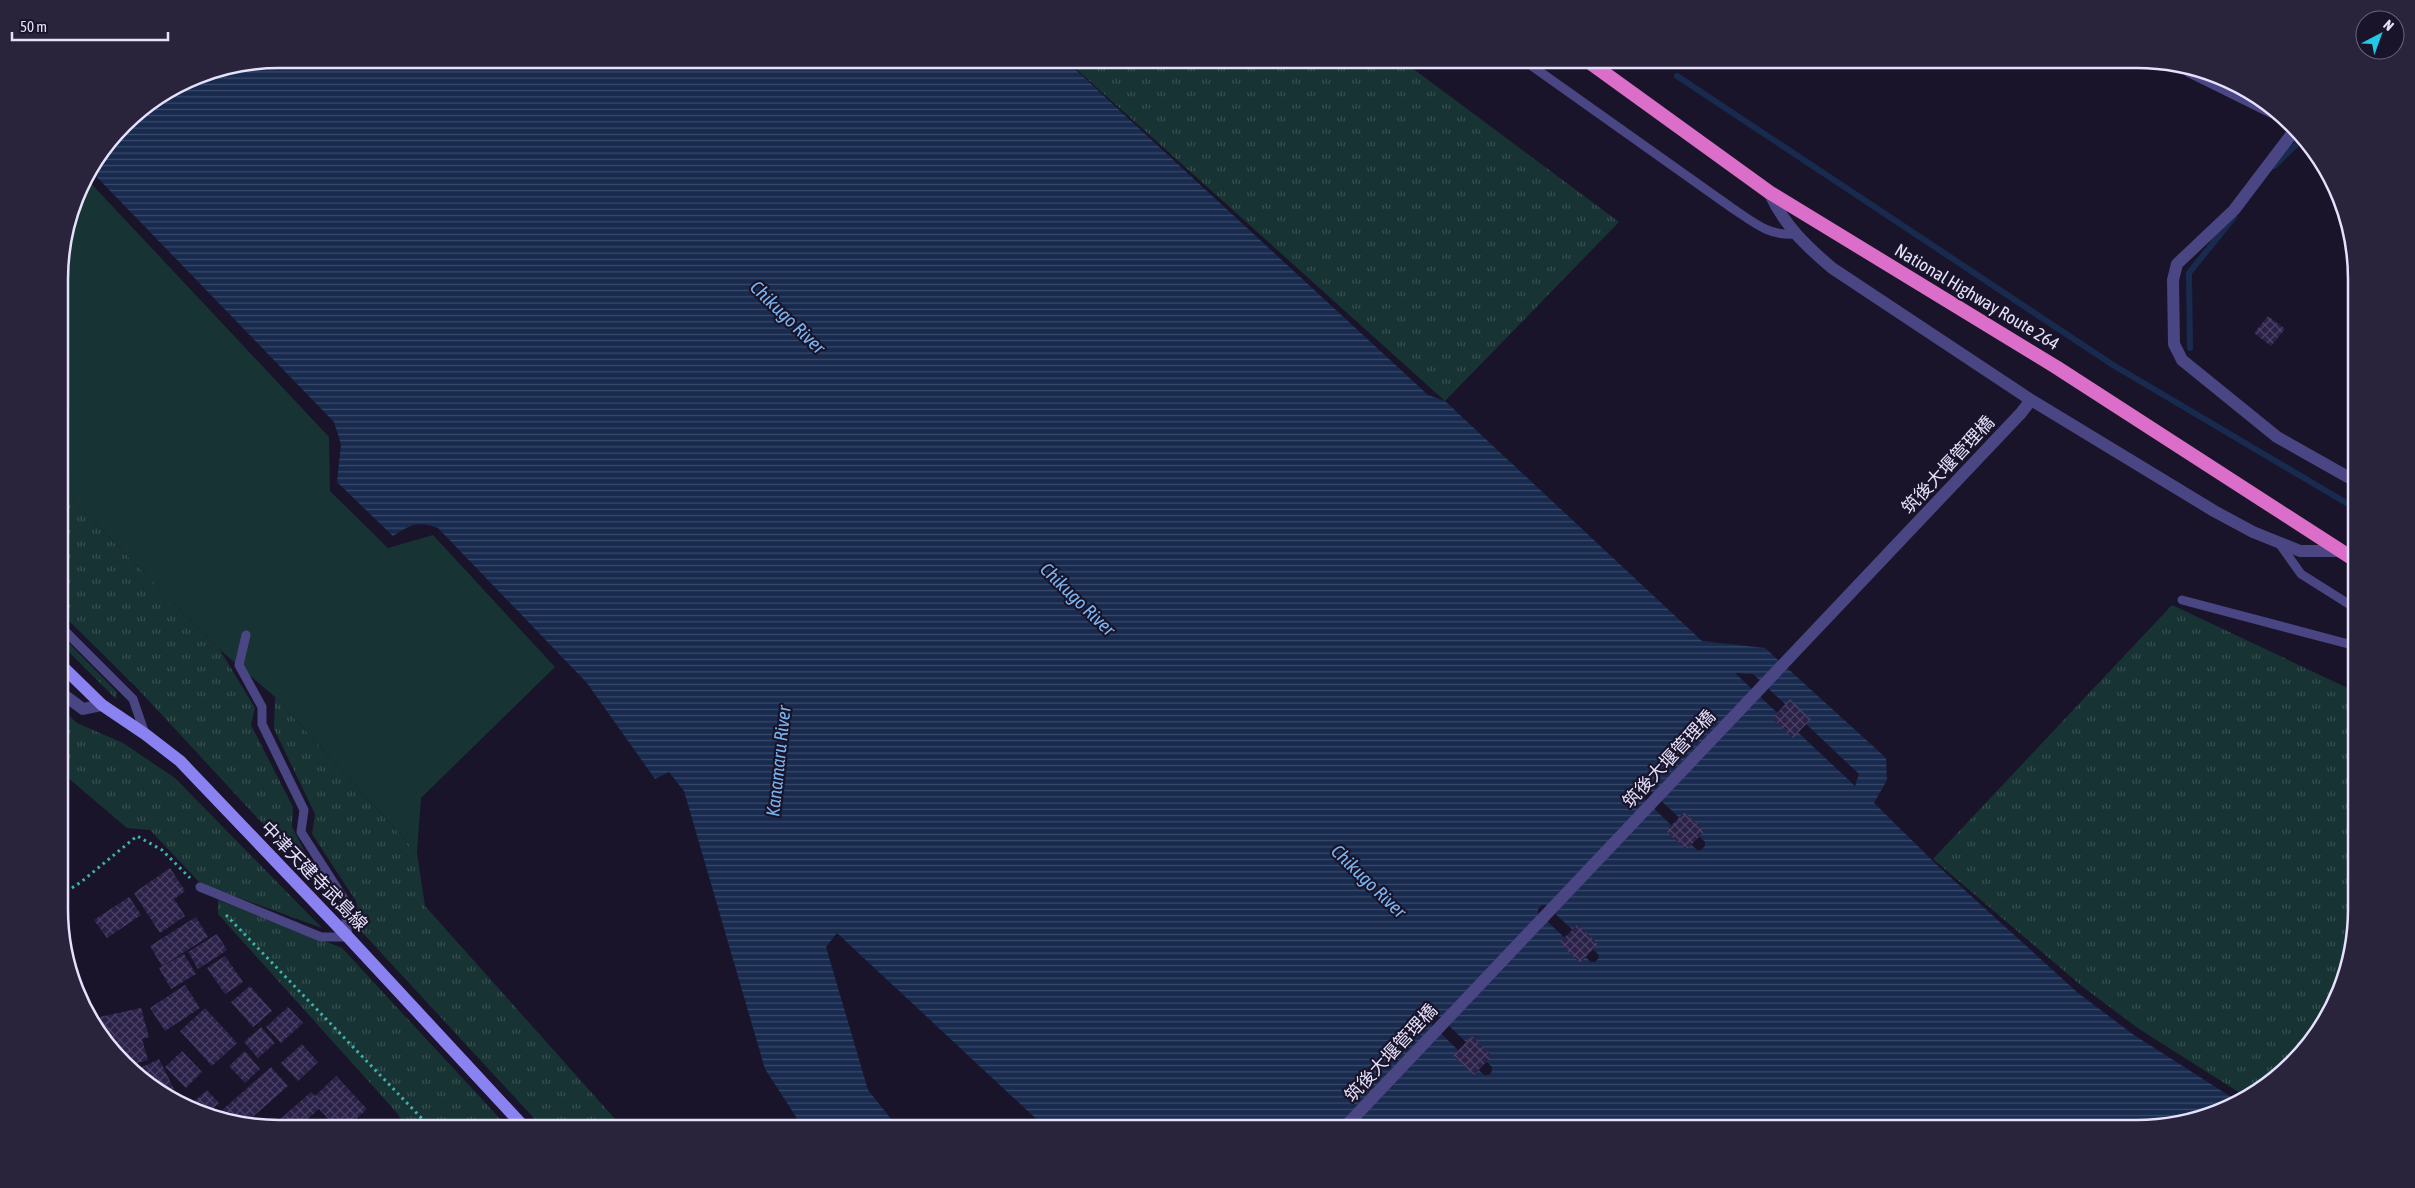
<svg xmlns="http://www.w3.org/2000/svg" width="2415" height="1188" font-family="'Asap Condensed','Noto Sans JP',sans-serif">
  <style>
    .grass { fill: url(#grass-tufts) }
    .garden { fill: #183333 }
    .water { fill: url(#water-rules); fill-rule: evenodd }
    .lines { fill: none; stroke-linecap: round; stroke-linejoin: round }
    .stream { stroke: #182b4f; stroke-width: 6 }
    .building { fill: url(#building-cross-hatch) }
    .path { stroke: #3fb1af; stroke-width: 3; stroke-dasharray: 2.5 4; stroke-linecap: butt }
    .service { stroke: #4a4583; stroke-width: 9 }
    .minor { stroke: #4a4583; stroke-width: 12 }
    .tertiary { stroke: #4a4583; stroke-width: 12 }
    .secondary { stroke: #8b82f1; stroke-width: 12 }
    .trunk { stroke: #da6ec8; stroke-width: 14 }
    .labels { text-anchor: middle; stroke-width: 4.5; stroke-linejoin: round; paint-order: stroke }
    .street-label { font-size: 18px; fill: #e5e1fc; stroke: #19142a }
    .water-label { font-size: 19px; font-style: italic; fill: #7ab4f0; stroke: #19142a }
    .rim { fill: none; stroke: #e5e1fc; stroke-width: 2.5 }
  </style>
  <defs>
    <pattern id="grass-tufts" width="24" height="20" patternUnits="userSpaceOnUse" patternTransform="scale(1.25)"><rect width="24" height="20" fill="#183333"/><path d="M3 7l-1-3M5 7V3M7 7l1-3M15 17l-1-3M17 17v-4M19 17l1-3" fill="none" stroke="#395051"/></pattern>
    <pattern id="water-rules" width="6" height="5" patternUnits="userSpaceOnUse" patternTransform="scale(1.25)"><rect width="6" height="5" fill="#182b4f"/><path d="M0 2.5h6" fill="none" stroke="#394969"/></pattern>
    <pattern id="building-cross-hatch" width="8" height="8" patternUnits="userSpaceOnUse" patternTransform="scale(1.25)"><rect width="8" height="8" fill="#2c2249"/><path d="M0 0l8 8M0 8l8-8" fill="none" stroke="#4a4264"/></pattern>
  </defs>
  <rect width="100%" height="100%" fill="#19142a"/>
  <path class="grass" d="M1065,59H1400L1619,222L1445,401Z
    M60,487L220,650L255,708L251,725L293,807L292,827L326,892L137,688L60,612Z
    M2172,605L2356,692V910L2334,1007L2302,1054L2259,1092L2248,1098L2139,1029L2083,987L1933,859Z
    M60,634L117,692L116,699L60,643Z
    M275,697L417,853L425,906L624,1129H544L361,931L356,901L312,834L315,814L274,729Z
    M60,707L77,723L123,743L175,778L322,928L201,884L150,830L127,828L60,771Z
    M218,900L342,948L503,1122L505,1129H407L397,1113L218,914Z"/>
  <path class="garden" d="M85,177L329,437L330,491L388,548L433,535L555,667L421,798L417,853L275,697L220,650L60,487L59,263L81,181Z"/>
  <path class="water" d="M278,59H1064L1428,395L1445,401L1702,641L1765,648L1886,758L1887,780L1874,803L1937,865L2078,993L2134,1035L2239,1102L2208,1118L2151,1129H1047L837,933L826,947L868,1090L899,1129H804L765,1069L684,791L669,772L655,779L587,683L438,528C417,520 411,525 393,536L337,482L341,444L334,422L90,170L133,113L194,75ZM1735,673L1753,674L1859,774L1855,786ZM1648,792H1652L1705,842V846L1701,850H1697L1645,800V797ZM1542,905H1546L1598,954L1599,958L1595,962H1591L1538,913V909ZM1436,1017H1440L1492,1067V1071L1489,1075H1484L1432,1025V1021Z"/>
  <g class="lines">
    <path class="stream" d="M1677,76L2113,365L2355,508
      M2274,166L2303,138
      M2190,348L2189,273L2234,217"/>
  </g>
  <path class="building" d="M2268,316L2285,329L2271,346L2254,333Z
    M1790,699L1811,719L1793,738L1772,719Z
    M1684,812L1705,831L1686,850L1666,831Z
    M170,868L185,891L174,899L185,916L160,933L134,893Z
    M129,897L141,915L107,938L94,920Z
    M196,917L208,937L162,966L150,946Z
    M1578,924L1598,944L1580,963L1559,943Z
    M217,934L227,950L198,969L188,952Z
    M184,954L196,974L171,989L159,968Z
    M225,956L243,982L225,994L207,968Z
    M185,985L200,1008L165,1031L150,1008Z
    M250,986L272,1011L253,1027L231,1002Z
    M288,1007L303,1023L281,1043L266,1027Z
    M141,1008L149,1037L142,1039L148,1060L130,1065L106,1045L90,1019Z
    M205,1008L237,1043L212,1066L180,1031Z
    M261,1027L275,1043L258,1058L244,1042Z
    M1472,1036L1492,1056L1474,1075L1453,1056Z
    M302,1044L318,1062L298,1081L281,1063Z
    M182,1051L202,1072L186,1088L165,1067Z
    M245,1051L260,1069L245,1083L229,1066Z
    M159,1059L180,1101L177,1103L136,1070Z
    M271,1067L288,1086L247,1122L224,1117L220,1112Z
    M336,1076L367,1109L345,1129H338L319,1109L296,1129H284L277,1122L311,1092L315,1096Z
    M207,1090L219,1103L208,1113L186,1108Z"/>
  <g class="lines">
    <path class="path" d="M61,895L81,882L137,836L162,850L190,878
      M226,915L432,1129"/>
    <path class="service" d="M1522,59L1732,208C1753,222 1770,237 1796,234
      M2279,543L2301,574L2355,608
      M2182,600L2356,646
      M60,626L133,699L145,734
      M200,887L321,937H348L344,899L301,832L304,810L262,724V707L239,665L246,635"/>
    <path class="minor" d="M2189,71L2272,112
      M2294,131L2234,210L2177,264L2173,280L2174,344L2182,360L2277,437L2355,481
      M60,692L83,709L102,705"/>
    <path class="tertiary" d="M1769,192C1784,225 1805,245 1832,268L2031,400L2214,511L2253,532L2300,551H2342
      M1343,1129L2021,413L2031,400"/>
    <path class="secondary" d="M60,664L102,705L145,734L180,761L348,937L526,1129"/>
    <path class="trunk" d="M1585,59L1769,192L2056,367L2355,560"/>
  </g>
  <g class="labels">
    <g class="street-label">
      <text transform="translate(1977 297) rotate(31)" y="6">National Highway Route 264</text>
      <text transform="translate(1948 465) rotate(-47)" y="6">筑後大堰管理橋</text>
      <text transform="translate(1669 759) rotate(-47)" y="6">筑後大堰管理橋</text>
      <text transform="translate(314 876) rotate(46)" y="6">中津天建寺武島線</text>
      <text transform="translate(1391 1053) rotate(-47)" y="6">筑後大堰管理橋</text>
    </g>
    <g class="water-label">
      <text transform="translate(788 317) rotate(44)" y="7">Chikugo River</text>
      <text transform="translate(1078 599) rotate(44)" y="7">Chikugo River</text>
      <text transform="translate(778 761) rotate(-84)" y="7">Kanamaru River</text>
      <text transform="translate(1369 881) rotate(44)" y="7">Chikugo River</text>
    </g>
  </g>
  <path d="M0 0H2415V1188H0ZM279 68H2137A211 211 0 0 1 2348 279V909A211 211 0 0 1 2137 1120H279A211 211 0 0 1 68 909V279A211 211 0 0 1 279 68Z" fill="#29243b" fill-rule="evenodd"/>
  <path class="rim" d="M279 68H2137A211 211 0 0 1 2348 279V909A211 211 0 0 1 2137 1120H279A211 211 0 0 1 68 909V279A211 211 0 0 1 279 68Z"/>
  <g transform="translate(2380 35) rotate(41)"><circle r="24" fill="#19142a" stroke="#6b667e"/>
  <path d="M0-4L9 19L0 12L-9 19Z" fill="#22c9e6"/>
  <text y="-8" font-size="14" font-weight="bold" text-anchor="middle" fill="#e5e1fc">N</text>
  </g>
  <path d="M12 32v8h156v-8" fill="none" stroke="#e5e1fc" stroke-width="2.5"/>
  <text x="20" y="32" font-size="15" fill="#e5e1fc" stroke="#19142a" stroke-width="4" paint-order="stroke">50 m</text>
</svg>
